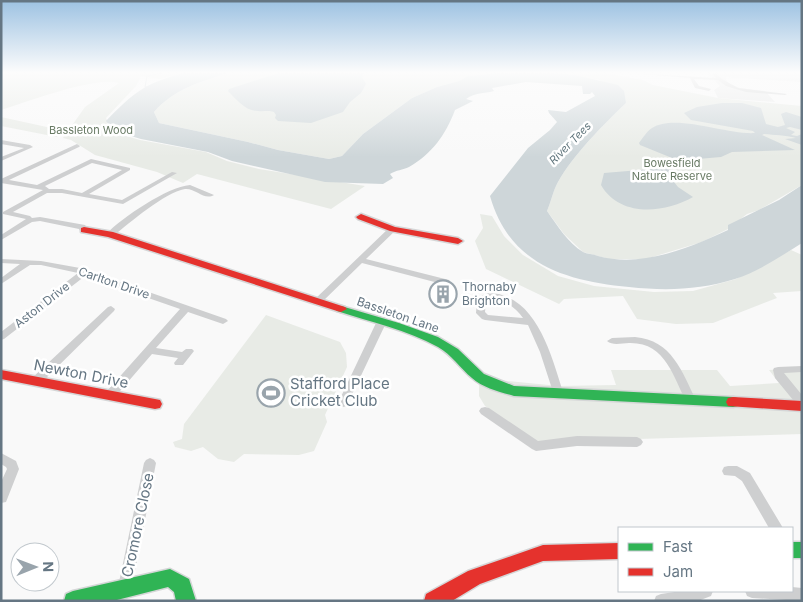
<svg xmlns="http://www.w3.org/2000/svg" width="803" height="602" font-family="Inter,sans-serif">
  <style>
    .built { fill: #e8e9e9 }
    .green { fill: #e8ebe6 }
    .water { fill: #ced6d9 }
    .lines { fill: none; stroke-linecap: round; stroke-linejoin: round }
    .stream { stroke: #ced6d9; stroke-width: 1 }
    .fast-casing { stroke: #d5d6d7; stroke-width: 3 }
    .jam-casing { stroke: #d5d6d7; stroke-width: 3 }
    .street { fill: #cecfd0; fill-rule: evenodd }
    .fast { fill: #30b455; fill-rule: evenodd }
    .jam { fill: #e5322d; fill-rule: evenodd }
    .labels { text-anchor: middle; stroke-width: 5; stroke-linejoin: round; paint-order: stroke }
    .far-park-label { font-size: 11px; fill: #687a64; stroke: #fff }
    .far-water-label { font-size: 11px; font-style: italic; fill: #60757c; stroke: #fff }
    .street-label { font-size: 12px; fill: #657683; stroke: #fff }
    .poi-label { font-size: 12px; fill: #657683; stroke: #fff; text-anchor: start }
    .near-street-label { font-size: 15px; fill: #657683; stroke: #fff }
    .near-poi-label { font-size: 15px; fill: #657683; stroke: #fff; text-anchor: start }
  </style>
  <rect width="100%" height="100%" fill="#f9f9f9"/>
  <path class="built" d="M707,73H802V82L725,77L728,83L740,88L765,91L775,102L718,98L714,90L720,86Z"/>
  <path class="green" d="M1,73H184L160,79L141,76L136,86L106,118L112,132L140,140L206,152L227,161L259,169L365,186L331,209L197,174L183,183L157,172L95,155L71,140L63,138L85,107L119,83C95,76 27,102 1,110Z
    M229,73H508L468,76L459,81L437,87L412,98L363,134L342,156L329,159L278,150L248,142L159,123L154,112C173,90 201,81 229,73Z
    M553,73H606L643,80L653,85L718,98L802,106V185L759,210L747,214L728,229L702,242L646,259H609L583,252L564,234L547,211C551,202 553,191 558,182C573,155 604,124 626,103L600,80Z
    M1,117L56,129L60,133L57,137L1,126Z
    M480,214L492,216L504,236L523,255L558,276L594,286L654,292L693,291L736,279L791,250L802,255V291L773,293L777,298L713,323L676,324L637,319L623,296L564,299L559,304L486,269L475,241L483,228Z
    M266,315L340,342L346,353L347,367L325,415L327,422L314,451L299,455L244,454L234,462L218,459L203,447L191,451L175,447L173,442L182,439L184,424Z
    M802,368V434L537,442L485,406L479,396V382L498,380L559,386L616,385L611,370H717L730,386L779,383L769,370Z"/>
  <path class="water" d="M184,73H229C201,81 173,90 154,112L159,123L248,142L278,150L329,159L342,156L363,134L412,98L437,87L459,81L468,76L498,73H553L575,75L618,85L624,91L626,103C604,124 573,155 558,182C553,191 551,202 547,211C557,225 568,243 583,252C587,254 593,254 598,256C642,268 689,248 728,230V225L779,200L802,185V243C781,256 758,272 735,279C699,290 666,291 629,287C565,281 509,264 490,196L528,148L550,130L557,122L549,113L548,110L566,112L595,96L592,92L590,94H583L582,86L526,82L492,88L494,91C483,94 476,92 466,99L473,101L455,110C446,134 432,154 409,167C403,170 396,170 390,174L393,178L383,184L325,182L232,161L208,152L141,139L114,131L106,121C134,92 145,83 184,73Z
    M279,73H364L362,77L366,84L361,93L350,102L343,112L311,123L278,121L275,118L276,115L274,112C268,110 264,112 258,111C245,111 236,99 228,91L229,89Z
    M722,103H742L761,108L766,124L778,127L785,125L781,114L786,112L802,117V130L790,127L786,128L795,132L791,135L797,136L802,134V145L785,139L796,138C785,135 775,135 764,134L762,135L795,150L732,152L721,157L686,160L670,170L675,177L674,182L678,187L693,197C665,213 620,218 601,185L604,173L664,168L677,160L640,145L639,143C643,138 646,132 652,128C675,113 727,135 755,133L753,131L691,120L684,113L697,107Z"/>
  <g class="lines">
    <path class="stream" d="M147,87H145L147,76L163,73"/>
    <g class="fast-casing">
      <path id="fast" d="M341,306L399,323L438,337L458,349L484,374L514,386L733,397L738,398L740,402L738,406L733,407L514,396C500,392 483,388 472,378C460,368 452,355 438,347C407,330 371,322 337,311L335,309Z
        M792,542H802V558H792Z
        M170,569L189,579L196,601H176L174,592L168,587L113,601H64L66,594L73,591Z"/>
    </g>
    <g class="jam-casing">
      <path id="jam" d="M361,214L395,227L458,238L463,241L458,244L390,231L358,219L356,217Z
        M84,227L113,232L345,307L347,309L341,312L337,311L108,237L81,232V228Z
        M1,370L155,399L160,400L162,404L160,408L155,409L1,379Z
        M733,397L802,401V411L728,406L726,402L728,398Z
        M619,543V559L543,561L480,584L452,601H424L426,594L468,571L543,545Z"/>
    </g>
    <path class="street" d="M631,73L716,78L712,73H716L722,79L738,88L787,94L785,95L746,92L726,86L718,80L694,79L699,86L711,89L709,91L695,88L690,78Z
      M1,140L30,145L33,147L1,161V157L24,148L1,144Z
      M77,144L80,146L79,147L9,180L37,185L91,159L130,168V170L89,194L122,200L172,172L177,173L123,204L62,193H47L13,212L30,216L32,218L40,217L85,225L88,230L87,232H81L79,229L40,221L32,222L1,240V235L26,219L3,214V212L43,190L1,183V179ZM92,163L122,170L82,193L62,189H49L45,186Z
      M190,185L214,195C204,201 196,188 185,189C164,193 131,222 113,236H110L106,234C123,217 167,187 190,185Z
      M390,227H396L397,229L366,259L449,280L450,282L449,284L446,285L362,263L320,304H314L313,302L314,300Z
      M1,259L41,261L80,268L226,319L228,321L223,324L188,312L156,348L182,352L186,349H192L194,351L183,365H175L174,363L178,358L152,354L114,398L110,399L106,398L105,395L106,392L180,309L85,276L4,339L1,340V332L78,273L41,265H30L1,284V278L20,264L1,263Z
      M488,293C537,293 552,358 564,395L563,398L559,399L555,398L554,395L540,352L528,325L485,320L482,319L476,313C477,303 477,296 488,293ZM490,298C505,300 515,307 523,318L488,315L485,312L486,300Z
      M111,306L115,309L114,311L40,384H32L31,381L32,378L108,307Z
      M381,320L386,323L348,403L347,406L343,407L339,406L338,403L376,323Z
      M635,337C672,340 682,372 696,400L695,403L691,404L687,403C673,377 666,342 629,343C622,343 613,346 607,341L612,338Z
      M802,366V372L784,373L802,395V407L798,406L775,378L773,370L774,368L778,367Z
      M485,407L489,408L538,441L577,436L637,437L641,439L643,442L641,445L637,447L577,446L536,451L532,449L481,414L479,411L481,408Z
      M1,453L16,461L19,469L6,502L1,503V482L7,469L6,467L1,464Z
      M150,458L154,460L156,463L132,587L130,592L125,594L120,592L118,587L144,463L146,460Z
      M728,466H737L750,473L783,528H769L742,481L735,476L724,475L722,471L724,467Z
      M792,587L802,588V601L752,598L747,596L745,591H792Z
      M681,591H713L711,596L698,601H654L656,596L661,594Z"/>
    <use href="#fast" class="fast"/>
    <use href="#jam" class="jam"/>
  </g>
  <linearGradient id="sky" x2="0" y2="1"><stop stop-color="#9dc2e2"/><stop offset="0.46" stop-color="#fcfcfc"/><stop offset="1" stop-color="#fcfcfc" stop-opacity="0"/></linearGradient>
  <rect width="803" height="157" fill="url(#sky)"/>
  <defs>
    <g id="building-ring" transform="scale(1.4375)"><circle r="9.5" fill="#fff" stroke="#99a4ac" stroke-width="1.5"/><path d="M-4-6H4V6H1V3H-1V6H-4ZM-2.5-4.3h1.7v1.8h-1.7ZM.8-4.3h1.7v1.8H.8ZM-2.5-1h1.7V.8h-1.7ZM.8-1h1.7V.8H.8Z" fill="#99a4ac"/></g>
    <g id="stadium-ring" transform="scale(1.4375)"><circle r="9.5" fill="#fff" stroke="#99a4ac" stroke-width="1.5"/><path d="M0-5a6.5 5 0 1 0 0 10a6.5 5 0 1 0 0-10ZM-3.5-1.8h7v3.6h-7Z" fill="#99a4ac"/></g>
  </defs>
  <g fill-rule="evenodd">
    <use href="#building-ring" x="443" y="294"/>
    <use href="#stadium-ring" x="271" y="393"/>
  </g>
  <g class="labels">
    <g class="far-park-label">
      <text x="91" y="134">Bassleton Wood</text>
      <text x="672" y="167">Bowesfield<tspan x="672" dy="13">Nature Reserve</tspan></text>
    </g>
    <g class="far-water-label">
      <text transform="translate(570 143) rotate(-45)" y="4">River Tees</text>
    </g>
    <g class="street-label">
      <text transform="translate(114 283) rotate(19)" y="4">Carlton Drive</text>
      <text transform="translate(42 305) rotate(-38)" y="4">Aston Drive</text>
      <text transform="translate(398 315) rotate(19)" y="4">Bassleton Lane</text>
    </g>
    <g class="poi-label">
      <text x="462" y="291">Thornaby<tspan x="462" dy="14">Brighton</tspan></text>
    </g>
    <g class="near-street-label">
      <text transform="translate(81 374) rotate(11)" y="5">Newton Drive</text>
      <text transform="translate(138 525) rotate(-78)" y="5">Cromore Close</text>
    </g>
    <g class="near-poi-label">
      <text x="290" y="389">Stafford Place<tspan x="290" dy="17">Cricket Club</tspan></text>
    </g>
  </g>
  <rect width="803" height="602" fill="none" stroke="#657683" stroke-width="5"/>
  <rect x="618" y="527" width="175" height="65" fill="#ffffff" stroke="#c1c8cd"/>
  <rect x="628" y="543" width="25" height="8" fill="#30b455" stroke="#c1c8cd"/>
  <text x="663" y="552" font-size="15" fill="#657683">Fast</text>
  <rect x="628" y="568" width="25" height="8" fill="#e5322d" stroke="#c1c8cd"/>
  <text x="663" y="577" font-size="15" fill="#657683">Jam</text>
  <g transform="translate(35 567) rotate(89)"><circle r="24" fill="#ffffff" stroke="#c1c8cd"/>
  <path d="M0-4L9 19L0 12L-9 19Z" fill="#99a4ac"/>
  <text y="-8" font-size="14" font-weight="bold" text-anchor="middle" fill="#657683">N</text>
  </g>
</svg>
